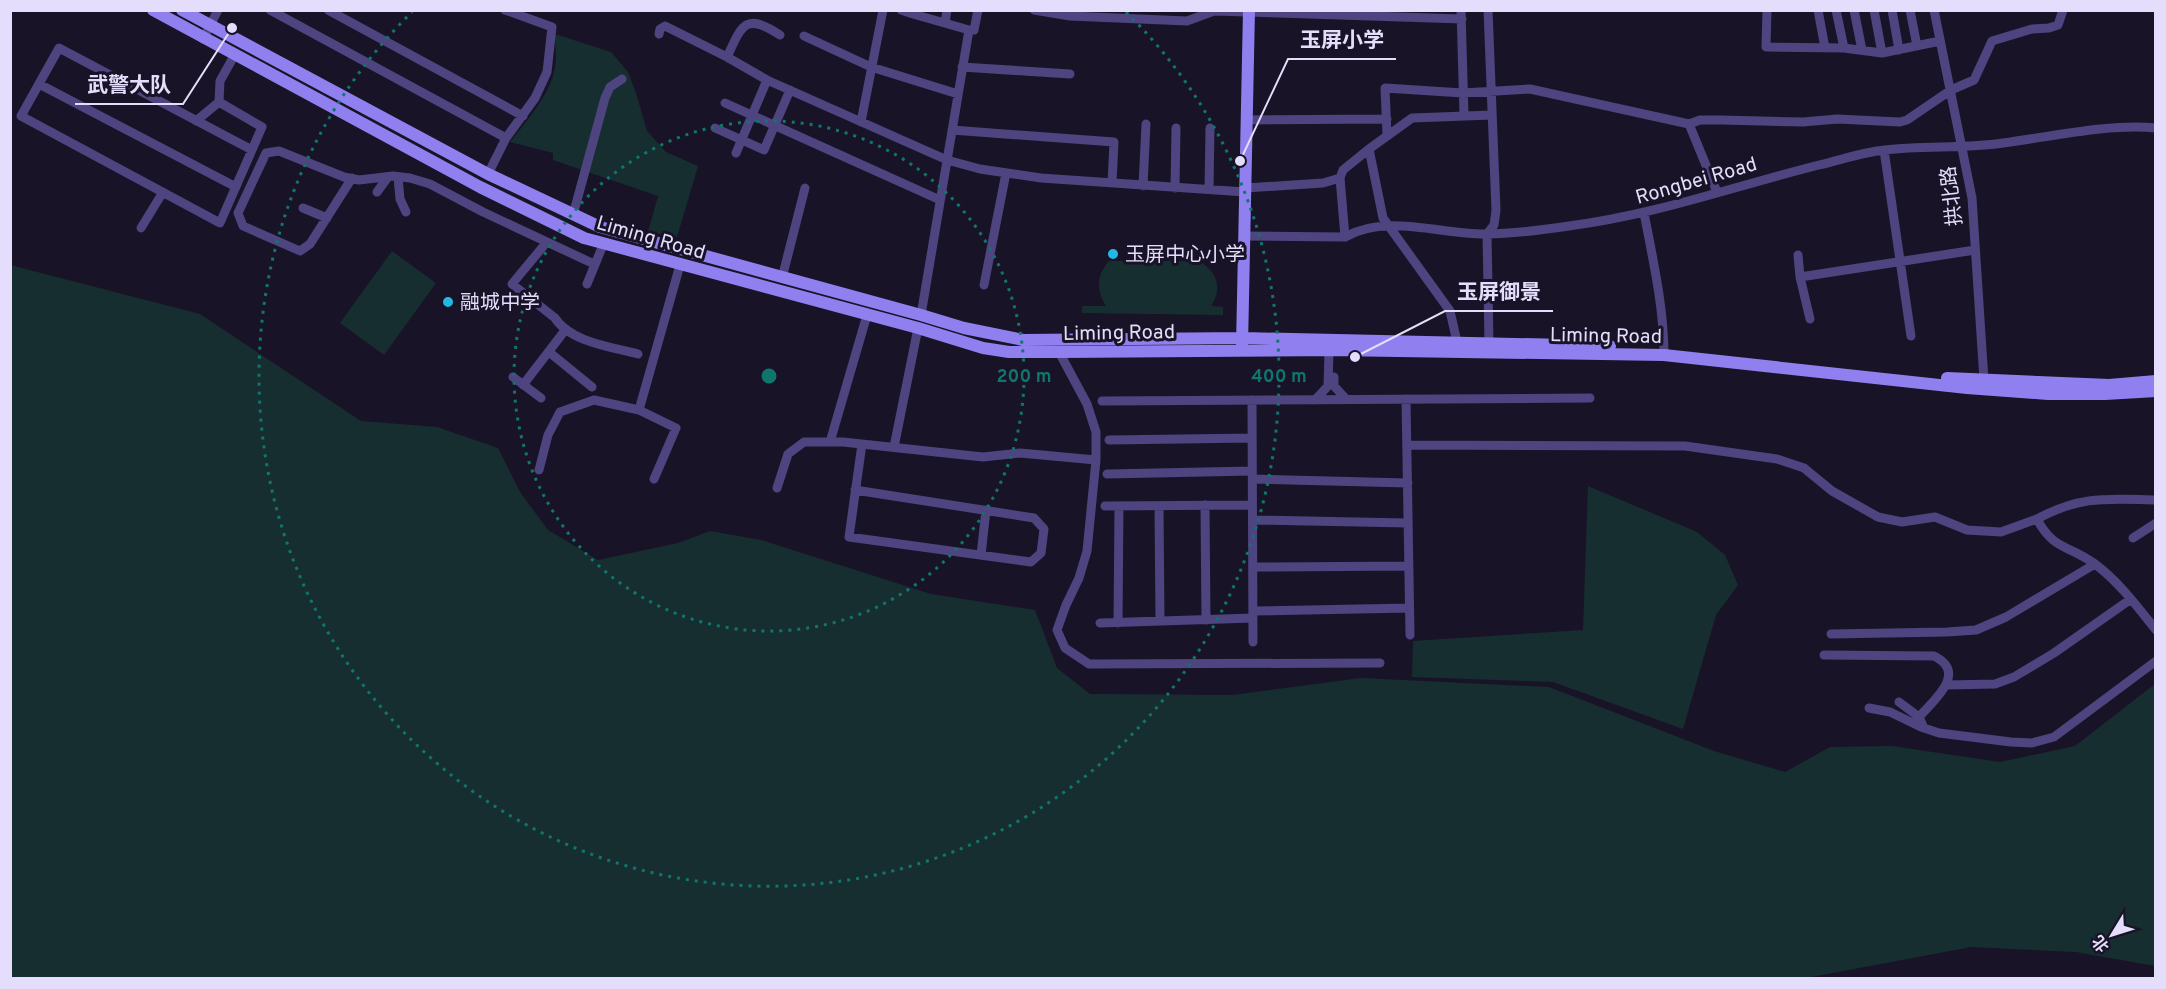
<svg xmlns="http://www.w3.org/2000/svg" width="2166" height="989" font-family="Overpass,'Noto Sans SC',sans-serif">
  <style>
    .green { fill: #172e30 }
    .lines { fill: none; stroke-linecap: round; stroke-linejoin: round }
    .street { stroke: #4d4480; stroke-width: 9 }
    .secondary { stroke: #9080ef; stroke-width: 12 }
    .ring { fill: none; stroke: #0f766e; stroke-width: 3; stroke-dasharray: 3 6 }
    .poi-dot { fill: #21b9e3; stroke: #191327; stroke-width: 2 }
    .labels { text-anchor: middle; stroke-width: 6; stroke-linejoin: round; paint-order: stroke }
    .street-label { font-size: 20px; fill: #e4ddfb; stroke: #191327 }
    .poi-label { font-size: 20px; fill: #e4ddfb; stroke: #191327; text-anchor: start }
    .centre { fill: #0f766e; stroke: #191327; stroke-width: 3 }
    .ring-label { font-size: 18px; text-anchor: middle; font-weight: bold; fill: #0f766e; stroke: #191327; stroke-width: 6; stroke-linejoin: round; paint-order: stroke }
    .leader { fill: none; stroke: #e4ddfb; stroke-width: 2 }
    .callout-dot { fill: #e4ddfb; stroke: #191327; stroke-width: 2 }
    .callout-label { font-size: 21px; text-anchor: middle; font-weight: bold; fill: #e4ddfb; stroke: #191327; stroke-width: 6; stroke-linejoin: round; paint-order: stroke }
  </style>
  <rect width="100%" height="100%" fill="#191327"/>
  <path class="green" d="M555,34L611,52L628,72L636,93L647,131L666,152L698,166L677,237L648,232L658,196L553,160V153L510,142C526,122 551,93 555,68C557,57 555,45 555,34Z
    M392,251L436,283L384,355L340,323Z
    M1109,261H1199C1217,272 1223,288 1211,306L1223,307V315L1082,313V306H1106C1096,290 1096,276 1109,261Z
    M10,265L200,314L361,421L437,427L498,448L520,492L548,530L598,560L678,543L710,531L761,540L931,594L1035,610L1057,668L1090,694L1233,695L1361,678L1549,687L1714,751L1785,772L1830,747L1892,746L2000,762L2075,746L2155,684V966L2076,952L1971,947L1806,978H11Z
    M1588,486L1697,532L1725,555L1738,585L1716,615L1683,729L1553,682L1412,677L1413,641L1583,630Z"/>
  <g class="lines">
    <path class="street" d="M270,10L506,138
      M328,10L523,116
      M901,10L913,14
      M913,10V14L969,30L921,315
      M1034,10L1070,16L1187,21L1214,11L1462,19
      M1461,10L1464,115
      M1488,10L1496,210L1494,225L1487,234L1489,343
      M1767,10L1766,47L1844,48L1882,53L1940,41
      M1818,10L1825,48
      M1836,10L1844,48
      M1854,10L1862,50
      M1874,10L1882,53
      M1892,10L1899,50
      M1910,10L1917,46
      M1934,10L1972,198L1984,380
      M945,23L947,10
      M969,30H974L978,10
      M659,34L660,29L665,26L727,57
      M780,35C745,12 742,25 727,57L767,80L947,160L980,169L1041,178L1245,192
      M804,36L871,67L958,94
      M203,39L218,10
      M234,56L220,81L219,102L262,127L220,223L21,116L59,48L252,150
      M962,67L1070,74
      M39,84L236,187
      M725,103L940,200
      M1247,120L1387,119
      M196,121L219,102
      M861,122L883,10
      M1689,124L1700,120H1722L1803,122L1837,119L1900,122L1907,120L1951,90L1974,80L1992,41L2032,29L2049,28L2058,25L2063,10
      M715,128L764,150L790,90
      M952,130L1114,142L1112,183
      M1387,135L1385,88L1463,93L1530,89L1689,124L1717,192
      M1884,150L1911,336
      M736,153L767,80
      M488,174L506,138L535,98L547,72L552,27L505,10
      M398,177L400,199L406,212
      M352,178L310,244L300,251L243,226L238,213L266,153L279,151L344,177L359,180L393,176L410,178L430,184L483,212L594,264
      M1340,178L1345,237
      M1143,186L1146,124
      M1175,188L1176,128
      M1245,188L1323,183L1340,178L1343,170L1369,149
      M1209,189L1210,128
      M377,192L388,177
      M303,208L327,218
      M1644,213C1653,260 1664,308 1664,355
      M573,215L605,98L610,87L622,79
      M141,228L163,192
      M1244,236L1345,237C1387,213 1442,235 1487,234C1514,234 1542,230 1569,226C1655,215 1735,186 1819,165C1841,160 1863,152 1885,150C1924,145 1964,149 2003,143C2049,137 2111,123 2156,128
      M546,243L512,284L555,318C570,342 612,347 638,354
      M1798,255L1800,277L1810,319
      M1800,277L1975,250
      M782,278L805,188
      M587,284L603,245
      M984,285L1006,173
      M1457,342L1450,311L1383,218L1369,149L1412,118L1492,115
      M549,352L592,387
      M1059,352L1087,404L1096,432V460L1087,551L1079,578L1066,605L1057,630L1065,648L1089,664L1380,663
      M513,377L541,398
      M1334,377V386L1346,399
      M523,385L566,329
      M1406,399L1410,635
      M1252,400L1253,642
      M1315,400L1328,386L1329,350
      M1102,401L1590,398
      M639,410L680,265
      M1109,440L1252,438
      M830,442L867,315
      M1407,445L1685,446L1777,459L1804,468L1832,491L1878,517L1902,522L1935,517L1967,530L2001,532L2037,519
      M894,447L918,328
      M539,470L548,435L560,412L594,400L639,410L676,428L654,479
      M1107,474L1252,471
      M1253,479L1408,483
      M777,488L788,454L804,442H843L983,457L1020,453L1096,460
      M855,490L1034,518L1044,529L1041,553L1031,562L849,537L862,444
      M2156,500C2108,499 2081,495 2037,519C2053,550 2069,545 2095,564C2119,582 2137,606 2156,630
      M1205,505L1206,620
      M1105,506L1252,505
      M1159,506L1160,621
      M1253,520L1408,523
      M2133,538L2156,523
      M981,555L986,510
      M1253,567L1409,566
      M1253,611L1409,608
      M1100,623L1253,618
      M1118,623L1119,506
      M1831,634L1947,632L1976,630L2006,617L2095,564
      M1824,655L1934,656C1968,673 1934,700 1919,717L1924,728
      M1946,685L1995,684L2014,677L2054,653L2131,599
      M1899,702L1919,717
      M1869,708L1890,712L1921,727L1939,733L2011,742L2032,743L2054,737L2156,661"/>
    <path class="secondary" d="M153,10L480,187L584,238L918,328L983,348L1009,352H1059L1335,350L1664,355L1967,388L2048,394H2105L2156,391
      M182,10L488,174L600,227L921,315L964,328L1023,340L1243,338L1610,346
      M1242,346L1249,10
      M1947,378L2109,385L2156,381"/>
  </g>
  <g class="ring">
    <circle cx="769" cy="376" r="255"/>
    <path d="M1126 12A510 510 0 1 1 412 12"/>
  </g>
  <g class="poi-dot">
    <circle cx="1113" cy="254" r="6"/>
    <circle cx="448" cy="302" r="6"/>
  </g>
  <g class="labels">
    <g class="street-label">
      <text transform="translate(1696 180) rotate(-16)" y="7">Rongbei Road</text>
      <text transform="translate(1951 196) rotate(-97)" y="7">拱北路</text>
      <text transform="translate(651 237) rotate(16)" y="7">Liming Road</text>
      <text transform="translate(1119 332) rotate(-1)" y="7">Liming Road</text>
      <text transform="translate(1606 335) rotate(1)" y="7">Liming Road</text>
    </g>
    <g class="poi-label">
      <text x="1125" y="261">玉屏中心小学</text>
      <text x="460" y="309">融城中学</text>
    </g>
  </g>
  <circle cx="769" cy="376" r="9" class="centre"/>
  <g class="ring-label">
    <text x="1024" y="382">200 m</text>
    <text x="1279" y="382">400 m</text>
  </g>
  <path class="leader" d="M1240 161L1288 59H1396M232 28L183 104H75M1355 357L1445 311H1553"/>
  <g class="callout-dot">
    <circle cx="1240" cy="161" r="6"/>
    <circle cx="232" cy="28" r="6"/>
    <circle cx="1355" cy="357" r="6"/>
  </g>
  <g class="callout-label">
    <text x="1342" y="47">玉屏小学</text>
    <text x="129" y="92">武警大队</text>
    <text x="1499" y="299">玉屏御景</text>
  </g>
  <rect width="2166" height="989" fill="none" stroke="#e4ddfb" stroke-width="24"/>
  <g transform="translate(2112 935) rotate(232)" stroke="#191327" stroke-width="4.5" paint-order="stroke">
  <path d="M0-4.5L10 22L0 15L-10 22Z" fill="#e4ddfb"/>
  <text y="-9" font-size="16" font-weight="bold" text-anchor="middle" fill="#e4ddfb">北</text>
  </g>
</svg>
